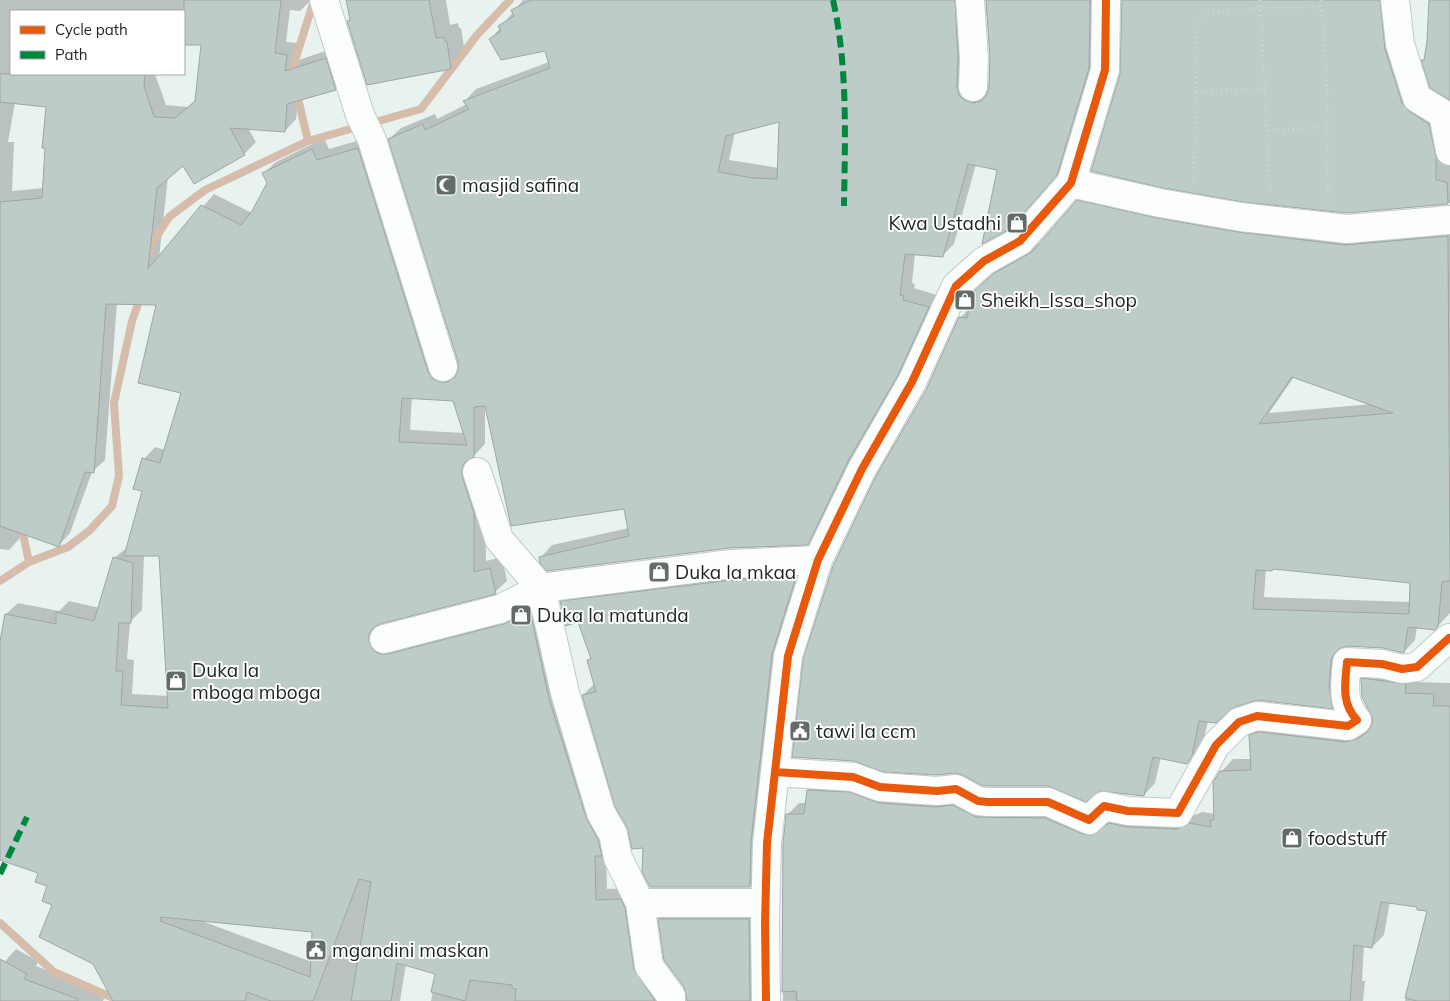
<svg xmlns="http://www.w3.org/2000/svg" width="1450" height="1001" font-family="Mulish,sans-serif">
  <style>
    .shadow { fill: #0003; fill-rule: evenodd }
    .lines { fill: none; stroke-linecap: round; stroke-linejoin: round }
    .stream { stroke: #d5bcab; stroke-width: 8 }
    .building { fill: #beccc9; stroke: #9ea5a4; fill-rule: evenodd }
    .street-casing { stroke: #c2cac7; stroke-width: 30 }
    .path { stroke: #d0d4d2; stroke-width: 3; stroke-dasharray: 1 4; stroke-linecap: butt }
    .street { stroke: #fcfdfd; stroke-width: 28 }
    .quiet { stroke: #00873e; stroke-width: 6; stroke-dasharray: 12 6; stroke-linecap: butt }
    .cycleway-casing { stroke: #fff; stroke-width: 11 }
    .cycleway { stroke: #e8590c; stroke-width: 8 }
    .labels { text-anchor: middle; stroke-width: 4; stroke-linejoin: round; paint-order: stroke }
    .poi-label { font-size: 19px; fill: #1d2422; stroke: #fff; text-anchor: start }
  </style>
  <rect width="100%" height="100%" fill="#e8f3f0"/>
  <path class="shadow" d="M0,0H311L300,11L290,10L286,42L298,43L296,61L337,47L347,77L335,89L298,100L296,119L285,131L248,128L256,142L244,154L183,164L168,177L159,258L214,194L252,213L268,183L264,173L276,162L324,138L329,149L370,137L451,371H460L459,362L389,139L401,128L435,114L437,119L467,104L465,101L476,89L549,62L545,50L491,39L523,0H966L984,91L988,90L991,57L987,0H1102L1101,55L1068,162L1022,215L998,169L976,164L954,244L942,256L915,254L912,283L915,284L914,288L940,296L910,362L819,532L807,544L541,557L552,545L629,528L625,508L485,403V444L473,457L485,501L486,561L502,557L507,581L495,592L380,623V631L542,600L606,849L607,889L633,888L673,1001H431L436,973L406,964L400,1001H145L94,963L54,905L49,885L40,872L0,838V642L6,614L18,603L59,611L69,601L100,608L114,558L128,547L143,491L144,459L155,447L165,450L182,392L158,304L117,303L105,460L92,472L70,533L59,545L21,532L20,538L9,550L0,549ZM11,11H184V44H203L196,100L188,107L166,105L155,74H11ZM15,102L48,105L44,188L12,191L14,142H8ZM781,121L779,168L729,160L735,132ZM412,397L453,400L464,433L410,430ZM144,554H161L169,696L132,694L134,660L127,659L130,622L142,610ZM202,921L313,931L312,962Z
    M347,0H446L450,25L458,23L459,28H461L465,53L451,68L348,21L351,19Z
    M1123,0H1392L1450,150V203L1347,212L1122,70Z
    M1090,189L1169,207L1450,225V613L1438,626L1417,627L1415,640L1404,652L1383,647L1343,646L1341,672L1344,696L1332,707L1258,699L1233,706L1208,721L1203,743L1187,763L1161,757L1155,783L1144,795L927,390L960,318L970,308L985,281L1006,262L1042,242ZM1294,377L1372,404L1269,413ZM1274,568L1412,581L1410,602L1264,597L1266,569Z
    M807,566L761,875L750,886L644,846L628,826L583,695L595,683L589,661L592,657L579,621L561,602L573,590Z
    M1374,667L1418,673L1416,682L1450,683V1001H1405L1429,910L1419,906L1390,901L1384,935L1372,947L1364,945L1362,981H1365L1363,1001H783L784,844L787,815L799,803H806L808,790L820,778L1104,824L1122,812L1190,817L1202,812L1216,814L1221,772L1233,759H1251L1250,736L1262,724L1359,730L1372,726L1374,718L1362,679Z
    M671,907H761L768,1001H687L688,996L659,919Z
    M16,949L38,961L36,966L106,993L103,1001H0V967Z"/>
  <g class="lines">
    <path class="stream" d="M293,77L292,70L314,0
      M296,90L308,141
      M149,253L151,245L169,217L205,190L308,141L421,109L477,35L510,0
      M21,525L29,562
      M0,581L29,562L68,547L89,531L112,506L119,476L114,403L132,321L141,296
      M0,923L54,972L120,1001"/>
  </g>
  <path class="building" d="M184,0H281L275,53L287,55L285,71L326,58L336,90L287,104L285,132L230,128L245,155L194,184L183,166L157,188L148,269L201,205L241,225L252,211L267,183L262,173L312,149L317,160L358,148L428,372L433,379L440,382H448L455,377L458,370V362L388,139L423,124L425,130L469,109L463,101L550,68L545,51L501,60L489,39L501,31L498,26L514,16L511,10L532,0H955L958,58L957,87L959,95L964,100L973,103L981,101L986,96L989,88L990,57L986,0H1090L1089,68L1057,175L1010,229L982,244L997,170L968,164L943,257L905,254L900,295L904,296L903,300L929,307L898,375L848,461L808,545L729,548L547,571L540,563L539,557L629,536L624,509L511,526L485,406L474,407V457L465,462L462,468V476L474,513V572L490,568L496,594L380,624L373,628L369,634V642L373,650L379,654H388L504,624L530,611L549,699L586,817L598,840L602,856H595L596,900L621,899L625,908L634,969L655,1001H515L516,989L512,988V985L470,980L465,1001L431,992L435,974L397,963L391,1001H351L371,882L359,879L313,1001H271L247,992L245,1001H113L93,964L39,937L52,905L42,901L47,886L35,882L38,873L0,860V641L5,614L56,624V612L94,621L113,557L133,563L131,623H119L116,671H123L121,705L168,708L159,556H124L142,491L133,489L142,458L160,463L181,393L138,383L156,305L106,304L94,473L85,472L59,547L0,526V202L42,198L45,148H42L46,107L0,102V74H145L144,86L154,117L175,118L195,101L201,45H184ZM779,122L777,179L753,178L718,172L726,136ZM402,398L453,401L467,445L399,442ZM161,917L312,932L310,977L160,921Z
    M346,0H429L436,38L444,37L445,42H447L451,69L367,85L347,21L350,20Z
    M1122,0H1380L1385,49L1402,103L1409,111L1429,124L1436,157V180L1447,182L1448,204L1347,213L1243,202L1163,188L1091,171L1120,74Z
    M1429,0H1450V100L1430,88L1421,60H1424L1427,41Z
    M1077,200L1157,218L1238,232L1345,245L1448,236L1450,581L1442,582L1438,626L1435,630L1408,627L1404,653L1383,648L1348,646L1340,648L1334,654L1331,660L1329,686L1333,709L1258,700L1234,707L1216,723L1199,721L1192,756L1187,764L1153,757L1144,796L1100,791L1086,802L1048,786H983L963,775L955,773L937,775L883,772L854,761L792,757L803,659L833,566L876,476L926,390L959,317L967,318L972,293L993,274L1032,252ZM1292,377L1393,413L1259,424ZM1273,569L1410,583L1409,614L1253,609L1256,570L1272,571Z
    M796,577L772,654L751,841L750,887H650L642,872L643,848L632,849L627,827L615,807L582,695L596,692L587,660L591,659L578,622L566,626L560,601L732,580Z
    M1361,678L1406,684L1405,693L1434,694L1433,706H1450V1001H1417L1405,998L1427,911L1417,910V907L1381,902L1372,948L1354,945L1350,1001H797L796,991L782,992L783,844L786,814H804L807,790L850,792L879,803L936,807L953,805L976,817L1045,818L1083,834L1091,835L1109,823L1127,827L1177,829L1189,823L1211,827L1210,820H1214L1213,782L1220,771L1251,770L1249,735L1259,732L1346,742L1357,739L1366,733L1371,727L1373,719L1362,697Z
    M658,919H749L750,1001H687L684,987L664,960Z
    M0,959L27,974L24,979L78,999V1001H0Z"/>
  <g class="lines">
    <g class="street-casing">
      <path id="street" d="M324,0L360,115L372,140L443,367
        M970,0L974,58L973,87
        M1395,0L1400,44L1417,98L1443,114L1450,151
        M1071,183L1160,203L1241,217L1347,229L1450,220
        M477,472L499,539L541,588L565,693L601,813L613,834L618,858L640,903L649,966L671,996V1001
        M384,639L500,609L541,588L731,564L818,560
        M775,772L853,777L880,787L937,791L956,789L978,801L988,802H1048L1089,820L1104,806L1128,811L1178,813L1216,745L1239,722L1257,716L1348,726L1357,720C1341,703 1345,684 1347,662L1382,664L1402,669L1417,667L1449,638
        M640,903H765
        M766,1001L765,923L767,843L788,656L818,560L862,469L912,382L956,286L984,261L1020,241L1071,183L1105,70L1106,0"/>
    </g>
    <path class="path" d="M1260,0L1270,195
      M1321,0L1327,80L1328,201
      M1196,92L1266,88
      M1268,130L1327,127
      M1194,183L1197,23L1205,14L1261,8L1321,7"/>
    <use href="#street" class="street"/>
    <path class="quiet" d="M833,0C848,66 845,138 844,206
      M0,874L27,817"/>
    <g class="cycleway-casing">
      <path id="cycleway" d="M775,772L853,777L880,787L937,791L956,789L978,801L988,802H1048L1089,820L1104,806L1128,811L1178,813L1216,745L1239,722L1257,716L1348,726L1357,720C1341,703 1345,684 1347,662L1382,664L1402,669L1417,667L1449,638
        M766,1001L765,923L767,843L788,656L818,560L862,469L912,382L956,286L984,261L1020,241L1071,183L1105,70L1106,0"/>
    </g>
    <use href="#cycleway" class="cycleway"/>
  </g>
  <defs>
    <g id="mosque-square" transform="scale(1.125)"><rect x="-9" y="-9" width="18" height="18" rx="4" fill="#646c6a" stroke="#fff"/><path d="M3.5-4.9A6 6 0 1 0 3.5 4.9A5 5 0 1 1 3.5-4.9Z" fill="#fff"/></g>
    <g id="shop-square" transform="scale(1.125)"><rect x="-9" y="-9" width="18" height="18" rx="4" fill="#646c6a" stroke="#fff"/><path d="M-5-2.5h2.3a2.7 3.5 0 0 1 5.4 0H5L5.5 6h-11ZM-1.5-2.5h3a1.5 2.3 0 0 0-3 0Z" fill="#fff"/></g>
    <g id="civic-square" transform="scale(1.125)"><rect x="-9" y="-9" width="18" height="18" rx="4" fill="#646c6a" stroke="#fff"/><path d="M-.6-6.5H3V-4.5H.6V-3L4-1V1h2V6H-6V1h2V-1L-.6-3ZM-1.2 2.5V6h2.4V2.5Z" fill="#fff"/></g>
  </defs>
  <g fill-rule="evenodd">
    <use href="#mosque-square" x="446" y="185"/>
    <use href="#shop-square" x="1017" y="223"/>
    <use href="#shop-square" x="965" y="300"/>
    <use href="#shop-square" x="659" y="572"/>
    <use href="#shop-square" x="521" y="615"/>
    <use href="#shop-square" x="176" y="681"/>
    <use href="#civic-square" x="800" y="731"/>
    <use href="#shop-square" x="1292" y="838"/>
    <use href="#civic-square" x="316" y="950"/>
  </g>
  <g class="labels">
    <g class="poi-label">
      <text x="462" y="192">masjid safina</text>
      <text x="1001" y="230" text-anchor="end">Kwa Ustadhi</text>
      <text x="981" y="307">Sheikh_Issa_shop</text>
      <text x="675" y="579">Duka la mkaa</text>
      <text x="537" y="622">Duka la matunda</text>
      <text x="192" y="677">Duka la<tspan x="192" dy="22">mboga mboga</tspan></text>
      <text x="816" y="738">tawi la ccm</text>
      <text x="1308" y="845">foodstuff</text>
      <text x="332" y="957">mgandini maskan</text>
    </g>
  </g>
  <rect x="10" y="10" width="175" height="65" fill="#ffffff" stroke="#a5a7a7"/>
  <rect x="20" y="26" width="25" height="8" fill="#e8590c" stroke="#a5a7a7"/>
  <text x="55" y="35" font-size="15" fill="#1d2422">Cycle path</text>
  <rect x="20" y="51" width="25" height="8" fill="#00873e" stroke="#a5a7a7"/>
  <text x="55" y="60" font-size="15" fill="#1d2422">Path</text>
</svg>
